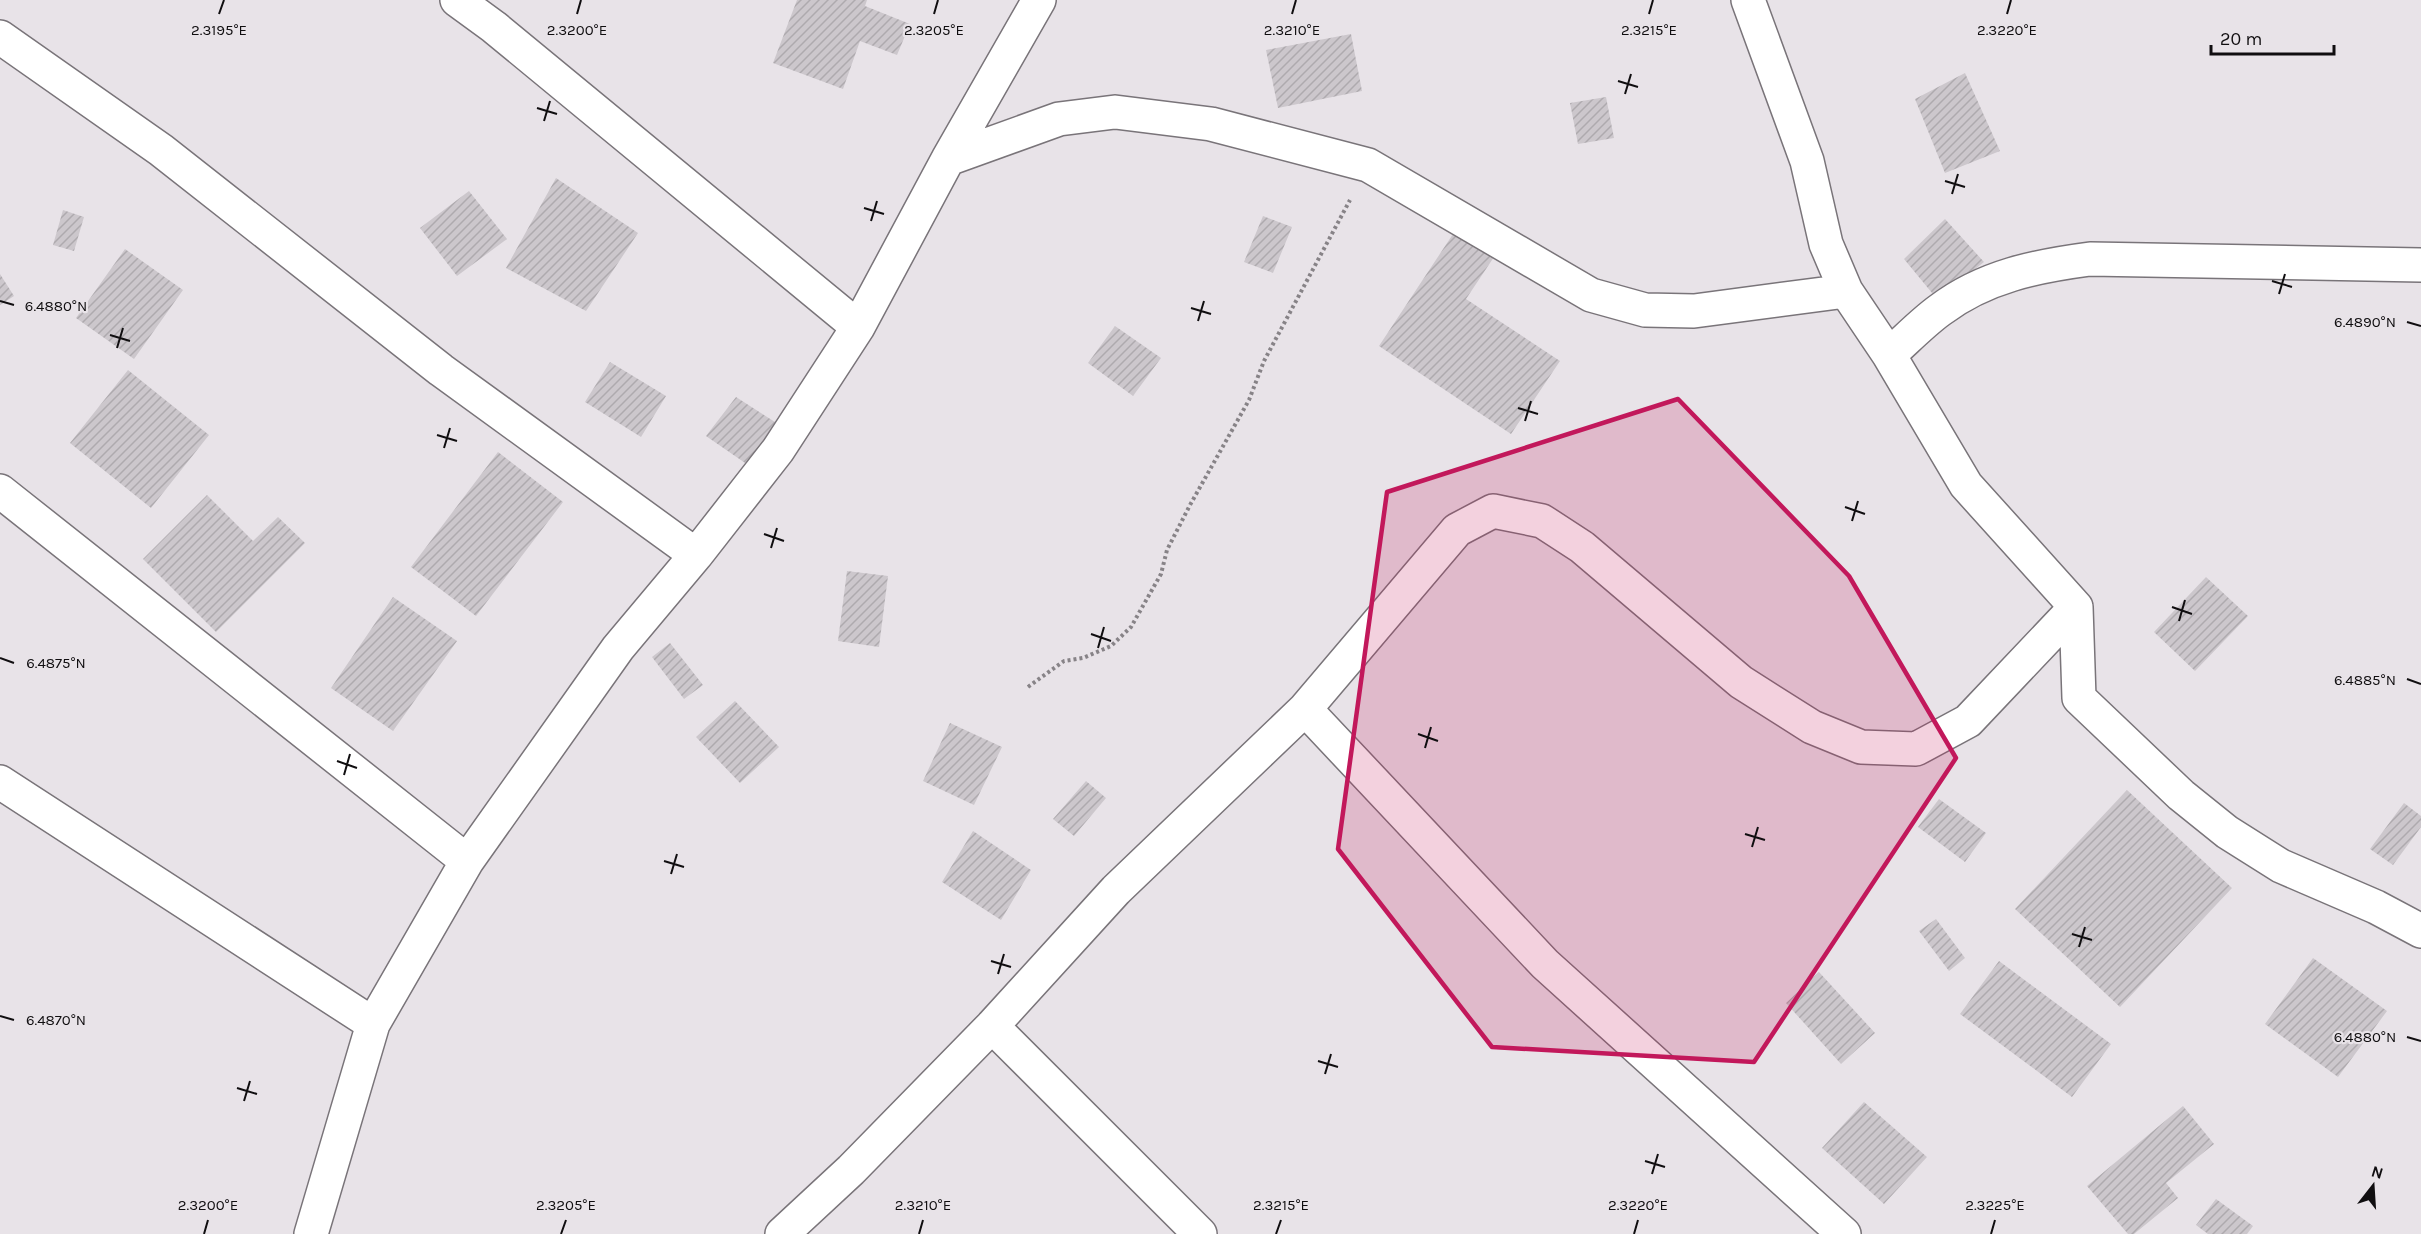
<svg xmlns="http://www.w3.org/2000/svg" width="2421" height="1234" font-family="Karla,sans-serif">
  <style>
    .building { fill: url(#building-hatch) }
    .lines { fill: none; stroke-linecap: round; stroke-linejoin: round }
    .minor-casing { stroke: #797479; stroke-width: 36 }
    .path { stroke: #878387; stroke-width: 4; stroke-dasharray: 3 3; stroke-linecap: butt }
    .minor { stroke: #fff; stroke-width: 33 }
    .marked { fill: #c2185b; fill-opacity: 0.2; stroke: #c2185b; stroke-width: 4.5; stroke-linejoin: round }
    .ticks { fill: none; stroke: #100e10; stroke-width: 2 }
    .ticks-label { font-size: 15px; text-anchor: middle; fill: #100e10; stroke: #e8e3e8; stroke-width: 4.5; stroke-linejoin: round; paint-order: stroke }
  </style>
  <defs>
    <pattern id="building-hatch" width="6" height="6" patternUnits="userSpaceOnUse" patternTransform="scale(1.5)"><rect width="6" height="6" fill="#ccc7cc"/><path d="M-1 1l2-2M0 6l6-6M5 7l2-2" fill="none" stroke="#aeaaae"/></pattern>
  </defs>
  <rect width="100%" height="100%" fill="#e8e3e8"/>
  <path class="building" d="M797,0H867L865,6L910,24L897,55L860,41L843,89L773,63Z
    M1351,34L1362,91L1278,108L1266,50Z
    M1965,73L2000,151L1945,173L1915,99Z
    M1606,97L1614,138L1578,144L1570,103Z
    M556,178L638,233L586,311L506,268Z
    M469,191L507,239L457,276L420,228Z
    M63,210L84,217L74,251L53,245Z
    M1263,216L1292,227L1273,273L1244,262Z
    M1945,219L1984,262L1937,299L1904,259Z
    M1455,231L1494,257L1466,299L1560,361L1511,434L1379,346Z
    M125,249L183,290L134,359L76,318Z
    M0,274L14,296L0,305Z
    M1115,326L1161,358L1133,396L1088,363Z
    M610,362L666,396L641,437L585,402Z
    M128,370L209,435L151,508L70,443Z
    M736,397L775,422L748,465L706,436Z
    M498,452L563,502L476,616L411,567Z
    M207,495L253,541L278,517L305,543L216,632L143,559Z
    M847,571L888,576L879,647L838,641Z
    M2206,577L2248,616L2195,671L2154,632Z
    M393,597L457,641L393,731L331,688Z
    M670,643L703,685L684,699L652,657Z
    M735,701L779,747L740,783L696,737Z
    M950,723L1002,747L974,805L923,781Z
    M1086,781L1106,798L1074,836L1053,819Z
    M2127,790L2232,888L2120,1007L2015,909Z
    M1939,799L1986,833L1965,862L1918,827Z
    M2404,803L2421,816V827L2393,865L2370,849Z
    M973,831L1031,870L1001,920L942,882Z
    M1936,919L1965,958L1949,971L1919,931Z
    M2313,958L2387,1011L2338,1077L2265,1024Z
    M1999,961L2111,1044L2072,1097L1960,1014Z
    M1819,972L1875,1033L1841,1064L1786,1003Z
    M1864,1102L1927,1157L1884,1204L1822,1148Z
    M2183,1106L2214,1144L2166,1183L2178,1198L2134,1234H2128L2087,1186Z
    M2216,1199L2253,1226L2247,1234H2208L2196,1225Z"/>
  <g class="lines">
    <g class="minor-casing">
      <path id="minor" d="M457,0L494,27L858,327
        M1748,0L1807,161L1826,244L1846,291L1889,355L1966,485L2076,607L2079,698L2181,795L2227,832L2281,866L2376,907L2421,931
        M0,37L161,150L441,370L696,555
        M948,159L1059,119L1115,112L1211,124L1368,165L1591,295L1645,310L1694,311L1846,291
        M1889,355C1906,340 1922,323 1940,310C1985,276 2037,266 2090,259L2421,265
        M0,491L467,861
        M1305,709L1545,964L1844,1234
        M0,782L373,1024
        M992,1026L1200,1234
        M311,1234L373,1024L467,861L618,648L696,555L778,450L858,327L948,159L1039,0
        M782,1234L851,1170L992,1026L1116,890L1305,709L1457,530L1493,511L1542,521L1582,547L1741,682L1812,727L1861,747L1916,749L1968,721L2076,607"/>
    </g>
    <path class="path" d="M1028,687L1064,661L1083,658L1111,646L1131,627L1161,574L1167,550L1190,505L1249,400L1264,361L1350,200"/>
    <use href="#minor" class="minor"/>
  </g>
  <path class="marked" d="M1678,399L1849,576L1956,758L1754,1062L1492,1047L1338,849L1387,492Z"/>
  <path class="ticks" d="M219,14L224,0M577,14L581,0M934,14L938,0M1292,14L1296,0M1649,14L1653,0M2007,14L2011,0M1618,81L1638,87M1625,94L1631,74M537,108L557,114M544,121L550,101M1945,181L1965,187M1952,194L1958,174M864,208L884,214M871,221L877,201M2272,281L2292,287M2279,294L2285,274M0,301L14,305M1191,308L1211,314M1198,321L1204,301M2407,322L2421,326M110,335L130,341M117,348L123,328M1518,408L1538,414M1525,421L1531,401M437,435L457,441M444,448L450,428M1845,507L1865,514M1852,521L1858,501M764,534L784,541M771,548L777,528M2172,607L2192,614M2179,621L2185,600M1091,634L1111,641M1098,648L1104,627M0,658L14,663M2407,679L2421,684M1418,734L1438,741M1425,748L1431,727M337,761L357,768M344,775L350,754M1745,834L1765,840M1752,847L1758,827M664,861L684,867M671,874L677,854M2072,934L2092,940M2079,947L2085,927M991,961L1011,967M998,974L1004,954M0,1016L14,1020M2407,1037L2421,1041M1318,1061L1338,1067M1325,1074L1331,1054M237,1088L257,1094M244,1101L250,1081M1645,1161L1665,1167M1652,1174L1658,1154M204,1234L208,1220M561,1234L566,1220M919,1234L923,1220M1276,1234L1281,1220M1634,1234L1638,1220M1991,1234L1995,1220"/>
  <g class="ticks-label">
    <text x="219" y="35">2.3195°E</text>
    <text x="577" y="35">2.3200°E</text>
    <text x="934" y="35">2.3205°E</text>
    <text x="1292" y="35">2.3210°E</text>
    <text x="1649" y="35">2.3215°E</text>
    <text x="2007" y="35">2.3220°E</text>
    <text x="56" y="311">6.4880°N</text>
    <text x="2365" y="327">6.4890°N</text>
    <text x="56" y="668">6.4875°N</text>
    <text x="2365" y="685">6.4885°N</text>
    <text x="56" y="1025">6.4870°N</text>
    <text x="2365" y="1042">6.4880°N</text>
    <text x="208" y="1210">2.3200°E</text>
    <text x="566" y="1210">2.3205°E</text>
    <text x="923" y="1210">2.3210°E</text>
    <text x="1281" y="1210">2.3215°E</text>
    <text x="1638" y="1210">2.3220°E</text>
    <text x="1995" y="1210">2.3225°E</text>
  </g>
  <g transform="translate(2373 1186) rotate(17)" stroke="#e8e3e8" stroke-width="4.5" paint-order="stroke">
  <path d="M0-4.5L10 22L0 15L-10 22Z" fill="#100e10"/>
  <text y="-9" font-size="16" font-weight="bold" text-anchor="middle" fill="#100e10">N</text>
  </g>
  <path d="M2211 45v9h123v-9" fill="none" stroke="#100e10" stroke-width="3"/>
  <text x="2220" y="45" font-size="18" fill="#100e10" stroke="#e8e3e8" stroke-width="4.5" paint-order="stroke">20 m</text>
</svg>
